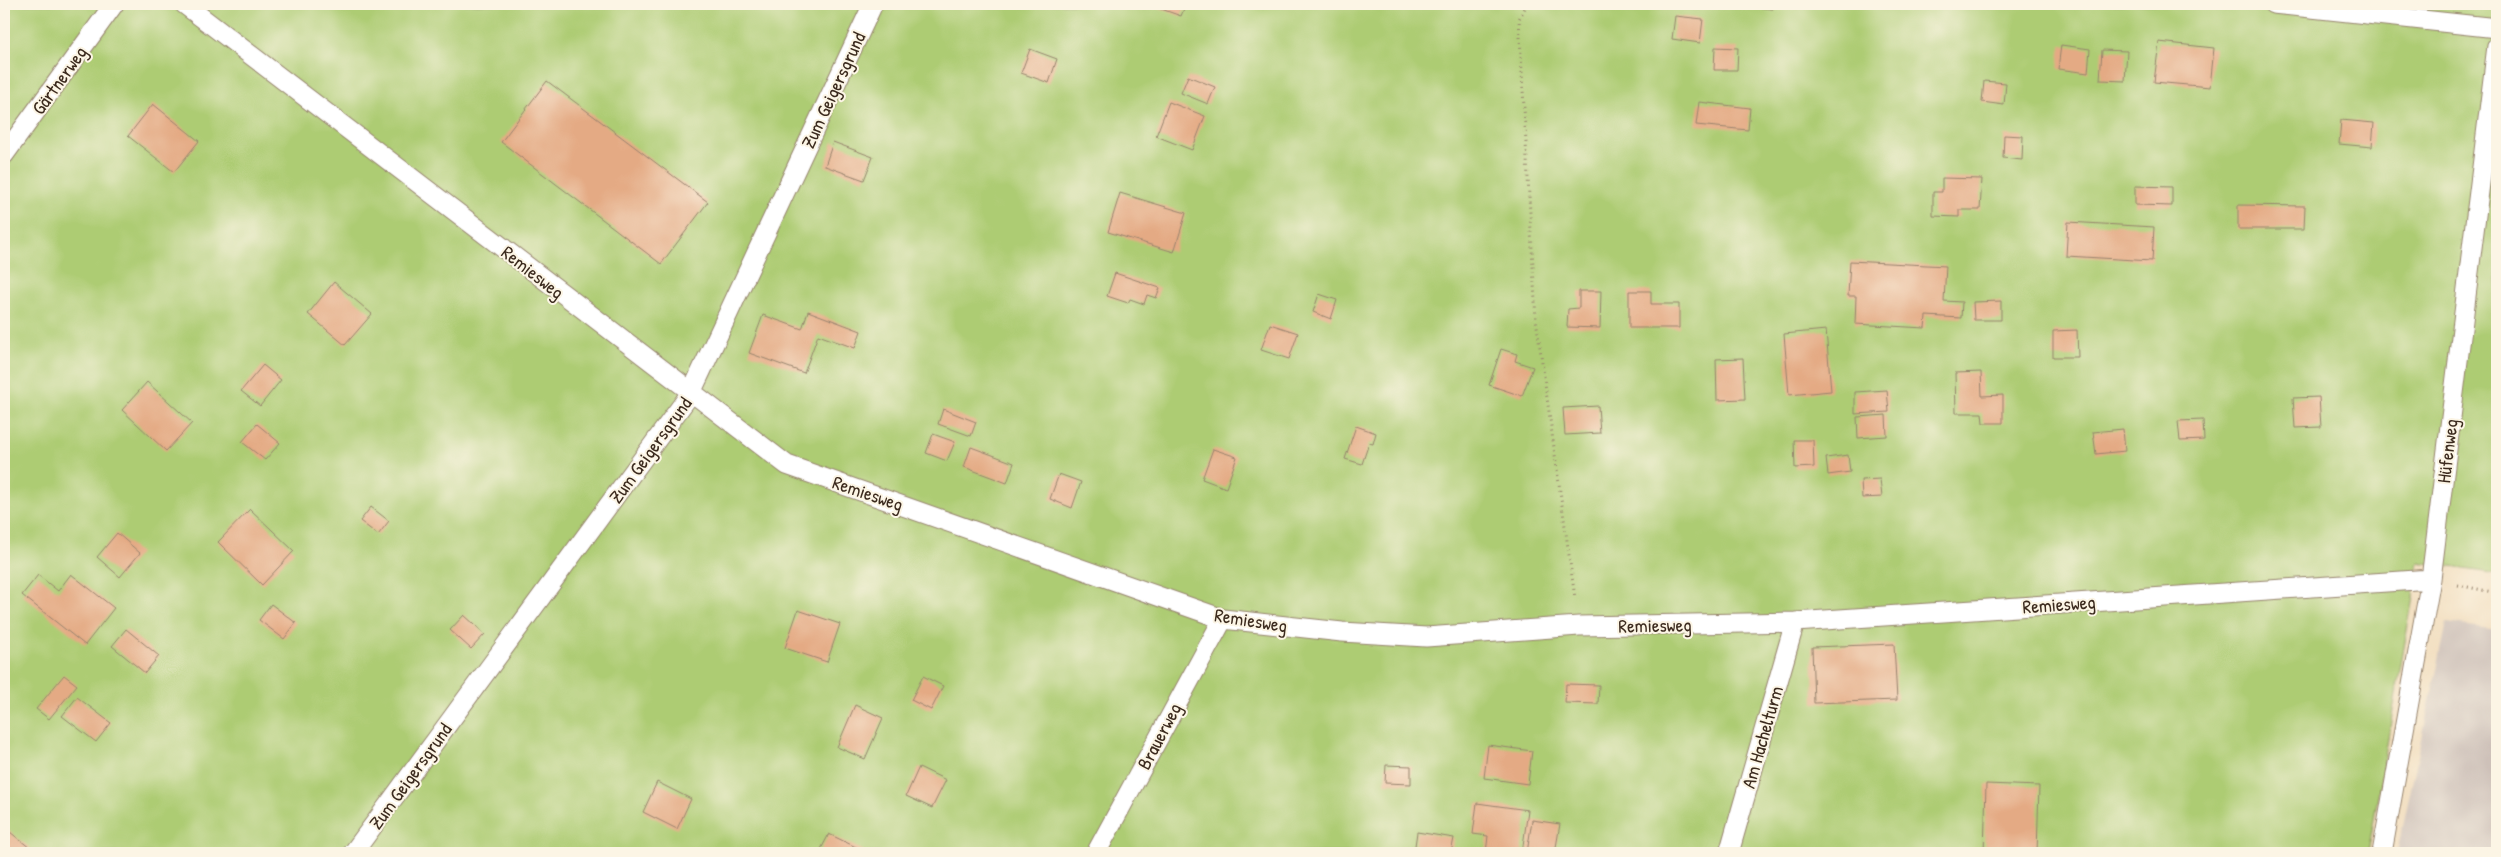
<svg xmlns="http://www.w3.org/2000/svg" width="2501" height="857" font-family="'Patrick Hand',sans-serif">
  <style>
    .industrial { fill: #cec1b9 }
    .green { fill: #adcc73; stroke: #747b48 }
    .building { fill: #e4aa84 }
    .lines { fill: none; stroke-linecap: round; stroke-linejoin: round }
    .service-casing { stroke: #96836d; stroke-width: 21 }
    .path { stroke: #96836d; stroke-width: 3; stroke-dasharray: 1 4; stroke-linecap: butt }
    .service { stroke: #fff; stroke-width: 19 }
    .labels { text-anchor: middle; stroke-width: 4; stroke-linejoin: round; paint-order: stroke }
    .street-label { font-size: 19px; fill: #3b2a1e; stroke: #fcf5e5 }
  </style>
  <rect width="100%" height="100%" fill="#fcf5e5"/>
  <filter id="ink" filterUnits="userSpaceOnUse"><feTurbulence type="fractalNoise" baseFrequency=".02" numOctaves="2"/><feDisplacementMap in="SourceGraphic" scale="10" xChannelSelector="R" yChannelSelector="G"/><feConvolveMatrix kernelMatrix="1 2 1 2 8 2 1 2 1" color-interpolation-filters="sRGB"/></filter>
  <filter id="wash" filterUnits="userSpaceOnUse"><feTurbulence type="fractalNoise" baseFrequency=".0096" numOctaves="4" result="noise"/><feDisplacementMap in="SourceGraphic" scale="20" xChannelSelector="R" yChannelSelector="G"/><feGaussianBlur stdDeviation="1.12" result="paint"/><feColorMatrix in="noise" values="0 0 0 0 0 0 0 0 0 0 0 0 0 0 0 0 0 1.4 0 .05"/><feComposite in="paint" operator="in"/></filter>
  <g filter="url(#wash)">
    <rect width="100%" height="100%" fill="#f1dcbc"/>
    <path class="industrial" d="M2447,623L2497,630V853H2397Z"/>
    <path class="green" d="M4,4H2497V574L2419,562L2368,853H4Z"/>
    <g id="blocks">
      <path class="building" d="M1147,4H1186L1181,16Z
        M1742,4H1773V9L1742,6Z
        M1675,16L1703,19L1700,43L1672,39Z
        M2159,42L2214,48L2210,87L2154,82Z
        M2061,45L2090,49L2088,73L2058,69Z
        M1715,47L1738,48L1737,70H1714Z
        M1030,49L1057,59L1049,83L1021,73Z
        M2102,50L2127,51L2125,81L2100,80Z
        M1188,76L1215,87L1208,104L1181,93Z
        M547,81L708,202L661,264L501,142Z
        M1984,81L2006,83L2004,105L1982,102Z
        M1169,102L1205,116L1192,150L1156,136Z
        M1699,102L1750,108L1748,130L1696,125Z
        M153,104L199,141L174,172L128,136Z
        M2341,120L2374,123L2372,147L2339,144Z
        M2004,135L2023,136L2022,160L2003,158Z
        M833,142L873,157L864,180L825,166Z
        M1942,178L1982,179L1980,210H1959V217L1933,216V192H1942Z
        M2135,186L2172,187V206L2135,205Z
        M1120,193L1186,213L1174,252L1108,232Z
        M2238,205L2305,206L2304,229H2238Z
        M2068,222L2154,227L2152,261L2066,256Z
        M1850,261L1946,266L1944,301L1962,302L1961,318L1926,316L1925,328L1855,324L1856,296H1848Z
        M1115,273L1160,288L1156,298L1147,295L1144,304L1130,299L1128,303L1107,296Z
        M334,282L372,314L345,345L308,314Z
        M1579,291H1601L1600,328L1567,327L1568,309L1579,308Z
        M1629,291H1651V304H1679V328H1629Z
        M1319,294L1337,300L1331,319L1313,312Z
        M2001,301V320H1974L1973,302Z
        M808,311L861,331L855,348L818,335L804,373L749,353L763,315L802,329Z
        M1270,324L1298,333L1289,359L1261,350Z
        M1826,330L1831,391L1789,395L1784,334Z
        M2077,330L2078,357H2053V331Z
        M1501,349L1517,354L1515,361L1533,367L1522,396L1489,385Z
        M1743,358L1745,399L1717,400L1716,359Z
        M263,365L281,380L260,406L241,391Z
        M1981,372L1982,396L2003,395V423H1983L1982,413H1956L1955,373Z
        M147,382L192,423L166,451L122,410Z
        M1887,390L1889,412L1855,414V392Z
        M2319,397L2321,427L2295,428L2293,398Z
        M1598,406L1600,433L1565,435L1563,408Z
        M943,409L976,422L971,436L938,424Z
        M1886,415L1887,436L1858,438L1857,417Z
        M2203,420L2204,440L2180,441L2178,421Z
        M257,424L280,443L265,460L242,442Z
        M1356,426L1376,433L1373,444L1369,443L1362,464L1345,459Z
        M2123,429L2125,451L2096,454L2093,432Z
        M933,434L955,442L947,461L926,453Z
        M1794,440H1813L1814,467L1795,468Z
        M971,447L1014,463L1007,483L964,467Z
        M1213,449L1237,457L1226,488L1202,479Z
        M1848,455L1850,472L1828,475L1826,458Z
        M1059,474L1081,482L1072,508L1050,499Z
        M1880,479L1882,497L1862,498L1861,480Z
        M371,507L389,521L378,535L360,521Z
        M250,509L294,551L262,585L218,542Z
        M117,533L140,553L120,577L97,557Z
        M71,574L114,608L85,645L22,595L38,575L58,591Z
        M271,604L296,623L284,639L259,620Z
        M798,610L840,624L827,662L785,648Z
        M464,615L485,634L471,649L450,630Z
        M126,629L159,656L145,673L112,646Z
        M1894,644L1897,700L1814,703L1812,647Z
        M64,675L77,685L49,719L36,709Z
        M923,676L943,686L931,710L911,700Z
        M1566,684L1599,685L1598,704L1565,703Z
        M77,697L111,723L96,742L62,716Z
        M855,705L883,718L865,759L837,747Z
        M1488,745L1532,751L1528,784L1484,778Z
        M1386,765L1411,766V784L1385,783Z
        M919,767L946,780L932,808L906,796Z
        M657,782L691,799L677,829L643,812Z
        M1986,784L2039,786L2037,853H1984Z
        M1477,803L1528,810L1522,853H1486L1488,836L1473,834Z
        M1532,820L1560,824L1555,853H1527Z
        M5,828L30,848L26,853H4Z
        M1417,832L1454,838L1451,853H1414Z
        M829,834L864,851L862,853H819Z"/>
    </g>
  </g>
  <g filter="url(#ink)">
    <use href="#blocks" fill-opacity="0" stroke="#96836d" stroke-width="1"/>
    <g class="lines">
      <g class="service-casing">
        <path id="service" d="M184,4L787,465L1223,619L1342,632L1426,637L1579,626L1795,622L2431,579
          M2273,4L2497,28
          M4,155L114,4
          M353,853L691,393L873,4
          M1096,853L1223,619
          M1729,853L1795,622
          M2382,853L2431,579L2497,46"/>
      </g>
      <path class="path" d="M1527,4L1519,19L1536,319L1575,598
        M2458,585L2497,593"/>
      <use href="#service" class="service"/>
    </g>
  </g>
  <g class="labels">
    <g class="street-label">
      <text transform="translate(59 80) rotate(-54)" y="7">Gärtnerweg</text>
      <text transform="translate(833 90) rotate(-65)" y="7">Zum Geigersgrund</text>
      <text transform="translate(533 272) rotate(38)" y="7">Remiesweg</text>
      <text transform="translate(650 450) rotate(-54)" y="7">Zum Geigersgrund</text>
      <text transform="translate(2447 451) rotate(-83)" y="7">Hüfenweg</text>
      <text transform="translate(868 493) rotate(19)" y="7">Remiesweg</text>
      <text transform="translate(2059 604) rotate(-4)" y="7">Remiesweg</text>
      <text transform="translate(1251 620) rotate(9)" y="7">Remiesweg</text>
      <text transform="translate(1655 625) rotate(-1)" y="7">Remiesweg</text>
      <text transform="translate(1159 736) rotate(-62)" y="7">Brauerweg</text>
      <text transform="translate(1762 737) rotate(-74)" y="7">Am Hachelturm</text>
      <text transform="translate(410 776) rotate(-54)" y="7">Zum Geigersgrund</text>
    </g>
  </g>
  <rect width="2501" height="857" fill="none" stroke="#fcf5e5" stroke-width="20"/>
</svg>
